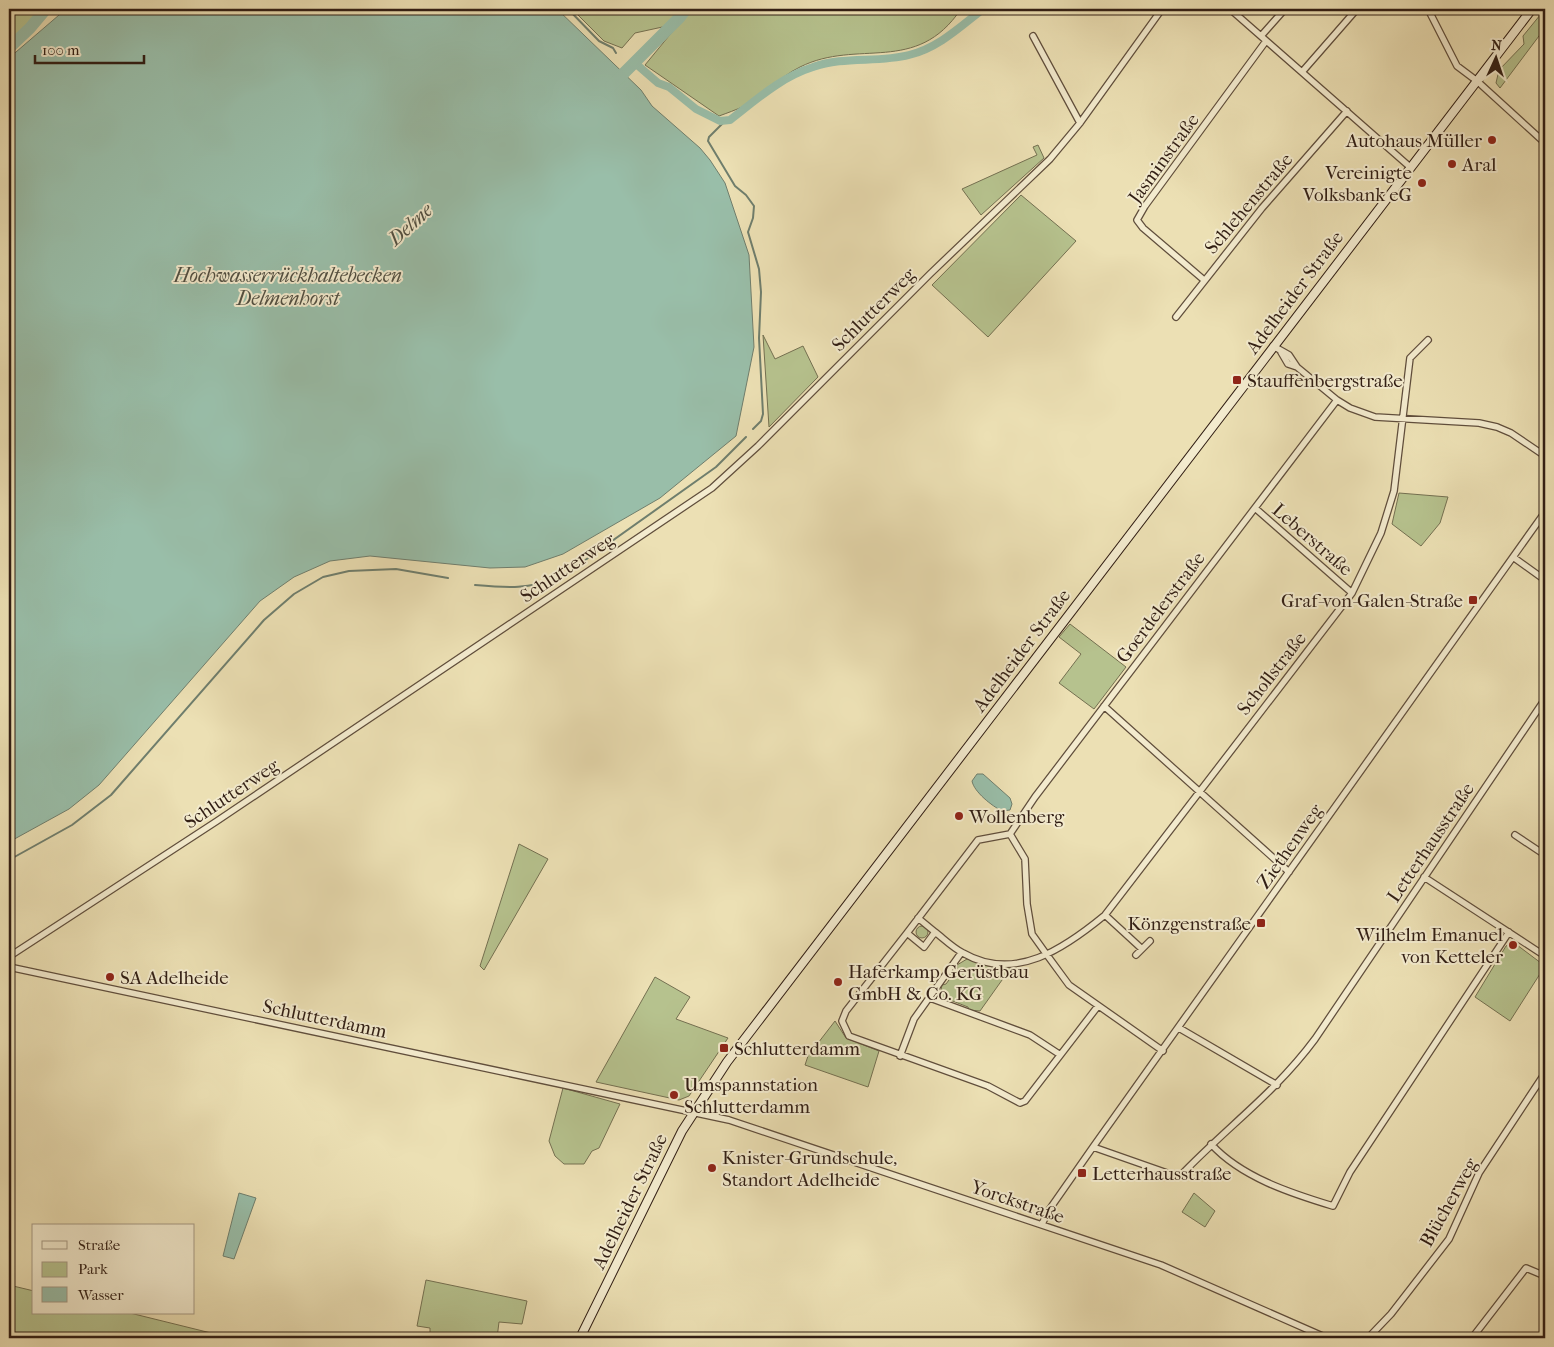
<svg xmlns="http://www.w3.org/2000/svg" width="1554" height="1347" font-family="'IM FELL French Canon',serif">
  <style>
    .green { fill: #b6c28e; stroke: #747051 }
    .water { fill: #99bea9; stroke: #6f7e6d }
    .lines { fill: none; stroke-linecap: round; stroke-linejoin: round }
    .stream { stroke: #6f7e6d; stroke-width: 2 }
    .canal { stroke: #99bea9; stroke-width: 8 }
    .river { stroke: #99bea9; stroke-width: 12 }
    .minor-casing { stroke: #604e3c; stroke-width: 8 }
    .secondary-casing { stroke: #311e14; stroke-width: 10 }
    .minor { stroke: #f3ebce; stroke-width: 5.5 }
    .secondary { stroke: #f3ebce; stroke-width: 8 }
    .poi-dot { fill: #8f2418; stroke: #f3ebce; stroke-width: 2 }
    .labels { text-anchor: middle; stroke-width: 4; stroke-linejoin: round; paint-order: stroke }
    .poi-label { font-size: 19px; fill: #311e14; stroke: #f3ebce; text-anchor: start }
    .street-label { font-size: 19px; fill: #311e14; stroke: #f3ebce }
    .water-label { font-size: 20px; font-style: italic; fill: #504e41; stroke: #f3ebce }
  </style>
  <rect width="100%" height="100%" fill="#ece0b4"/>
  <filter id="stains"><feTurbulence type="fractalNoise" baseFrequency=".004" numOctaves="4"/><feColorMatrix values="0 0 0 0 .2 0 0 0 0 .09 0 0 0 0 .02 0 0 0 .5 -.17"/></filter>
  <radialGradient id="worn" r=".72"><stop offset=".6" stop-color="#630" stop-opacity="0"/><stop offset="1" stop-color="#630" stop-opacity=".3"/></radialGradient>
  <path class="green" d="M9,9H44L14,41L9,44Z
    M572,9H680L667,26L635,33L622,48L604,41Z
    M691,9H961C916,76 858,38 800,67C779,77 764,96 744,106C736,110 727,113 719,116L645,65Z
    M1545,9V28L1500,88L1496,83L1499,70L1524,44L1523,36Z
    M1038,145L1044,158L981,215L962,189L1037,155L1033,147Z
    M1021,195L1076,241L988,337L932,285Z
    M763,335L775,359L803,346L818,377L769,427Z
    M1399,493L1448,497L1440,523L1421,546L1392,524Z
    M1070,624L1126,667L1094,709L1059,683L1081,654L1059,637Z
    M519,844L548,859L484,970L480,966Z
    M916 932a6 6 0 1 1 12 0a6 6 0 1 1-12 0Z
    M1513,942L1545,966L1510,1021L1475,997L1506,946Z
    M967,959L994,968L1012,966L980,1011L969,1010L968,1007L950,1000L946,1002L940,995L942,985L946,984L957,969V965Z
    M655,977L690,997L676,1019L728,1038L689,1096L679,1100L596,1082Z
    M835,1021L846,1038L879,1051L868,1087L805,1065L808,1056Z
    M563,1088L620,1104L599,1148L592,1151L584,1164H564L555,1156L549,1141Z
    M1194,1193L1215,1211L1205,1227L1182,1212Z
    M426,1280L527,1301L522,1324L499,1322L497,1338H440L430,1334V1328L417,1326Z
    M9,1285L34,1291V1313H130L211,1333L209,1338H9Z"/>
  <path class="water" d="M66,9H557L641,90L652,106L700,148L710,160L725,183L749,255L754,347L736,436L660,498L563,554L525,567L490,568L370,556L330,561L294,577L260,601L99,785L69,809L9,842V58Z
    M977,774H983L1010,798L1012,804L1010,810L1002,811C992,806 974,792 972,781Z
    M239,1193L256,1198L234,1259L223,1256Z"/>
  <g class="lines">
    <path class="stream" d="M568,9L599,41L613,48L616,53
      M726,120L709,137L708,141L735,186L746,195L754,206L753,218L748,232L759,269L761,292L759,338L763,414L761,421L753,429
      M475,585C510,588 527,589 560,578L716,467L746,437
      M9,860L72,825L111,795L264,620L294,594L323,577L349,571L396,569L448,578"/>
    <path class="canal" d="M635,63L658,83L669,87L696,109L720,121L730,120C756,100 781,77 813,67C844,56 878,63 909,55C938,48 960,27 983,9"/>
    <path class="river" d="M9,48L30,28L46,9
      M611,86L680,17L686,9"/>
    <g class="minor-casing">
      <path id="minor" d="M1230,9L1410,167
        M1428,9L1457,66L1477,81L1545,143
        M1033,36L1080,123
        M1261,36L1285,9
        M1302,72L1357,9
        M1204,280L1143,228L1137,220L1145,206L1266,41
        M1176,317L1262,208L1347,111
        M1273,346L1289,355L1297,367L1337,400L1350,408L1375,417L1479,423L1497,427L1511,433L1545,456
        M1281,352L1288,364L1297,367
        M1255,508L1352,593
        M1513,557L1545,580
        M1104,706L1289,872
        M1010,834L1035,797L1337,400
        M1515,835L1542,853L1545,848
        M1424,877L1545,956
        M1105,915L1142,949L1136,955
        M918,918L935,932L924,947L907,933L978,840L1010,834L1025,859L1027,904L1032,934L1047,955L1069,985L1163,1051
        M935,932C944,939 953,948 963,953C1015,983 1065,948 1105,915L1352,593L1381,533L1394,491L1410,358L1428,340
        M907,933L846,1011L842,1021L849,1036L988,1086L1020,1103L1025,1101L1098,1006
        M1142,949L1150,941
        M9,960L10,956L217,821L712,488L758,446L930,274L1050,159L1080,123L1162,9
        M9,967L729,1120L1161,1265L1327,1338
        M930,998L1030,1035L1059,1054
        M1179,1028L1277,1085
        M900,1056L914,1019L961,953
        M1211,1144C1241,1177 1290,1193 1333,1206L1350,1172L1509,932
        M1093,1147L1170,1174L1181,1175C1227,1127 1275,1093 1315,1039L1545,699
        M1042,1224L1049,1210L1093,1147L1545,512
        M1368,1338L1391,1314L1449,1239L1479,1173L1545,1073
        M1472,1338L1526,1268L1545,1276"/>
    </g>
    <g class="secondary-casing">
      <path id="secondary" d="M580,1338L682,1131L727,1062L1532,9"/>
    </g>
    <use href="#minor" class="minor"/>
    <use href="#secondary" class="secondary"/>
  </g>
  <g class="poi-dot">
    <circle cx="1492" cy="140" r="5"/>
    <circle cx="1452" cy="164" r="5"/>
    <circle cx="1422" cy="183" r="5"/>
    <rect x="1232" y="375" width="10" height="10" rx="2.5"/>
    <rect x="1468" y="595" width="10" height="10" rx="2.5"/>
    <circle cx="959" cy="816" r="5"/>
    <rect x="1256" y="918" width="10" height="10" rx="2.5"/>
    <circle cx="1513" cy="945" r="5"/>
    <circle cx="110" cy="977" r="5"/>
    <circle cx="838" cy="982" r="5"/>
    <rect x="719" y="1043" width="10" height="10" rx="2.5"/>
    <circle cx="674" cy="1095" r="5"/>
    <circle cx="712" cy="1168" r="5"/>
    <rect x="1077" y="1168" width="10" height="10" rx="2.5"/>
  </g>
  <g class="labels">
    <g class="poi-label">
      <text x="1482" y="147" text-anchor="end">Autohaus Müller</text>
      <text x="1462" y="171">Aral</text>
      <text x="1412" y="179" text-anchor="end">Vereinigte<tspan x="1412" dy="22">Volksbank eG</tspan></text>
      <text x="1247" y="387">Stauffenbergstraße</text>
      <text x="1463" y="607" text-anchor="end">Graf-von-Galen-Straße</text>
      <text x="969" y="823">Wollenberg</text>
      <text x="1251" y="930" text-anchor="end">Könzgenstraße</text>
      <text x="1503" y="941" text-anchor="end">Wilhelm Emanuel<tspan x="1503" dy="22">von Ketteler</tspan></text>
      <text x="848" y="978">Haferkamp Gerüstbau<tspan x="848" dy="22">GmbH &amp; Co. KG</tspan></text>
      <text x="120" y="984">SA Adelheide</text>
      <text x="734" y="1055">Schlutterdamm</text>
      <text x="684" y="1091">Umspannstation<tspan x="684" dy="22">Schlutterdamm</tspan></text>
      <text x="722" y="1164">Knister-Grundschule,<tspan x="722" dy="22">Standort Adelheide</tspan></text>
      <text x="1092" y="1180">Letterhausstraße</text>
    </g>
    <g class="street-label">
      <text transform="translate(1163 158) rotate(-54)" y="7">Jasminstraße</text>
      <text transform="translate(1248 203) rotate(-50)" y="7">Schlehenstraße</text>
      <text transform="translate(1294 292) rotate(-53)" y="7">Adelheider Straße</text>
      <text transform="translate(873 309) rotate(-45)" y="7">Schlutterweg</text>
      <text transform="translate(1313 539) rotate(41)" y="7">Leberstraße</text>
      <text transform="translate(567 567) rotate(-34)" y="7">Schlutterweg</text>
      <text transform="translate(1160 607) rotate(-53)" y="7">Goerdelerstraße</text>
      <text transform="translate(1021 650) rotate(-53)" y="7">Adelheider Straße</text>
      <text transform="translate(1271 673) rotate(-52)" y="7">Schollstraße</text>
      <text transform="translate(231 793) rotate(-34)" y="7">Schlutterweg</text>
      <text transform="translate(1430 842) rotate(-56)" y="7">Letterhausstraße</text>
      <text transform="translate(1289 846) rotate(-55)" y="7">Ziethenweg</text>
      <text transform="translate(325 1018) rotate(12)" y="7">Schlutterdamm</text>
      <text transform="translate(629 1201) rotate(-64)" y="7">Adelheider Straße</text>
      <text transform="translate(1018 1201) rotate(19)" y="7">Yorckstraße</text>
      <text transform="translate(1448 1202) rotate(-61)" y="7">Blücherweg</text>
    </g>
    <g class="water-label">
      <text transform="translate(410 224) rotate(-42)" y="7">Delme</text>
      <text x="288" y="282">Hochwasserrückhaltebecken<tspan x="288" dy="23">Delmenhorst</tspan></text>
    </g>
  </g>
  <rect width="1554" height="1347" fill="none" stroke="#ece0b4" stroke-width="30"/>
  <rect x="10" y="10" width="1534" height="1327" fill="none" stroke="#311e14" stroke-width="2.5"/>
  <rect x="15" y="15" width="1524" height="1317" fill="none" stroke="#311e14"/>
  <rect x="32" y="1224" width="162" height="90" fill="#f3ebce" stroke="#a59984"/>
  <rect x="42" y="1241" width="25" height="8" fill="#f3ebce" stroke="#a59984"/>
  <text x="78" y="1250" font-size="15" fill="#311e14">Straße</text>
  <rect x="42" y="1262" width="25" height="15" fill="#b6c28e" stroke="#a59984"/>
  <text x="78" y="1274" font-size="15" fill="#311e14">Park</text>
  <rect x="42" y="1287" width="25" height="15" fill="#99bea9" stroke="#a59984"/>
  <text x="78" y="1300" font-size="15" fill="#311e14">Wasser</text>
  <g transform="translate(1496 58) rotate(3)" stroke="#f3ebce" stroke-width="4" paint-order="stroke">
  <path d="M0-4L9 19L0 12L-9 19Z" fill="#311e14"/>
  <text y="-8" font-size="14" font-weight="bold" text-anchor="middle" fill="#311e14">N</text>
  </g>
  <path d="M35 55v8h109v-8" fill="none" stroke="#311e14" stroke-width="2.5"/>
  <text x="42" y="55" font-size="15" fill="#311e14" stroke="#f3ebce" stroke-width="4" paint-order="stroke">100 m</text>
  <rect width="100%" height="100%" filter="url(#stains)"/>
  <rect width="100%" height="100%" fill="url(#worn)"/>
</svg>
